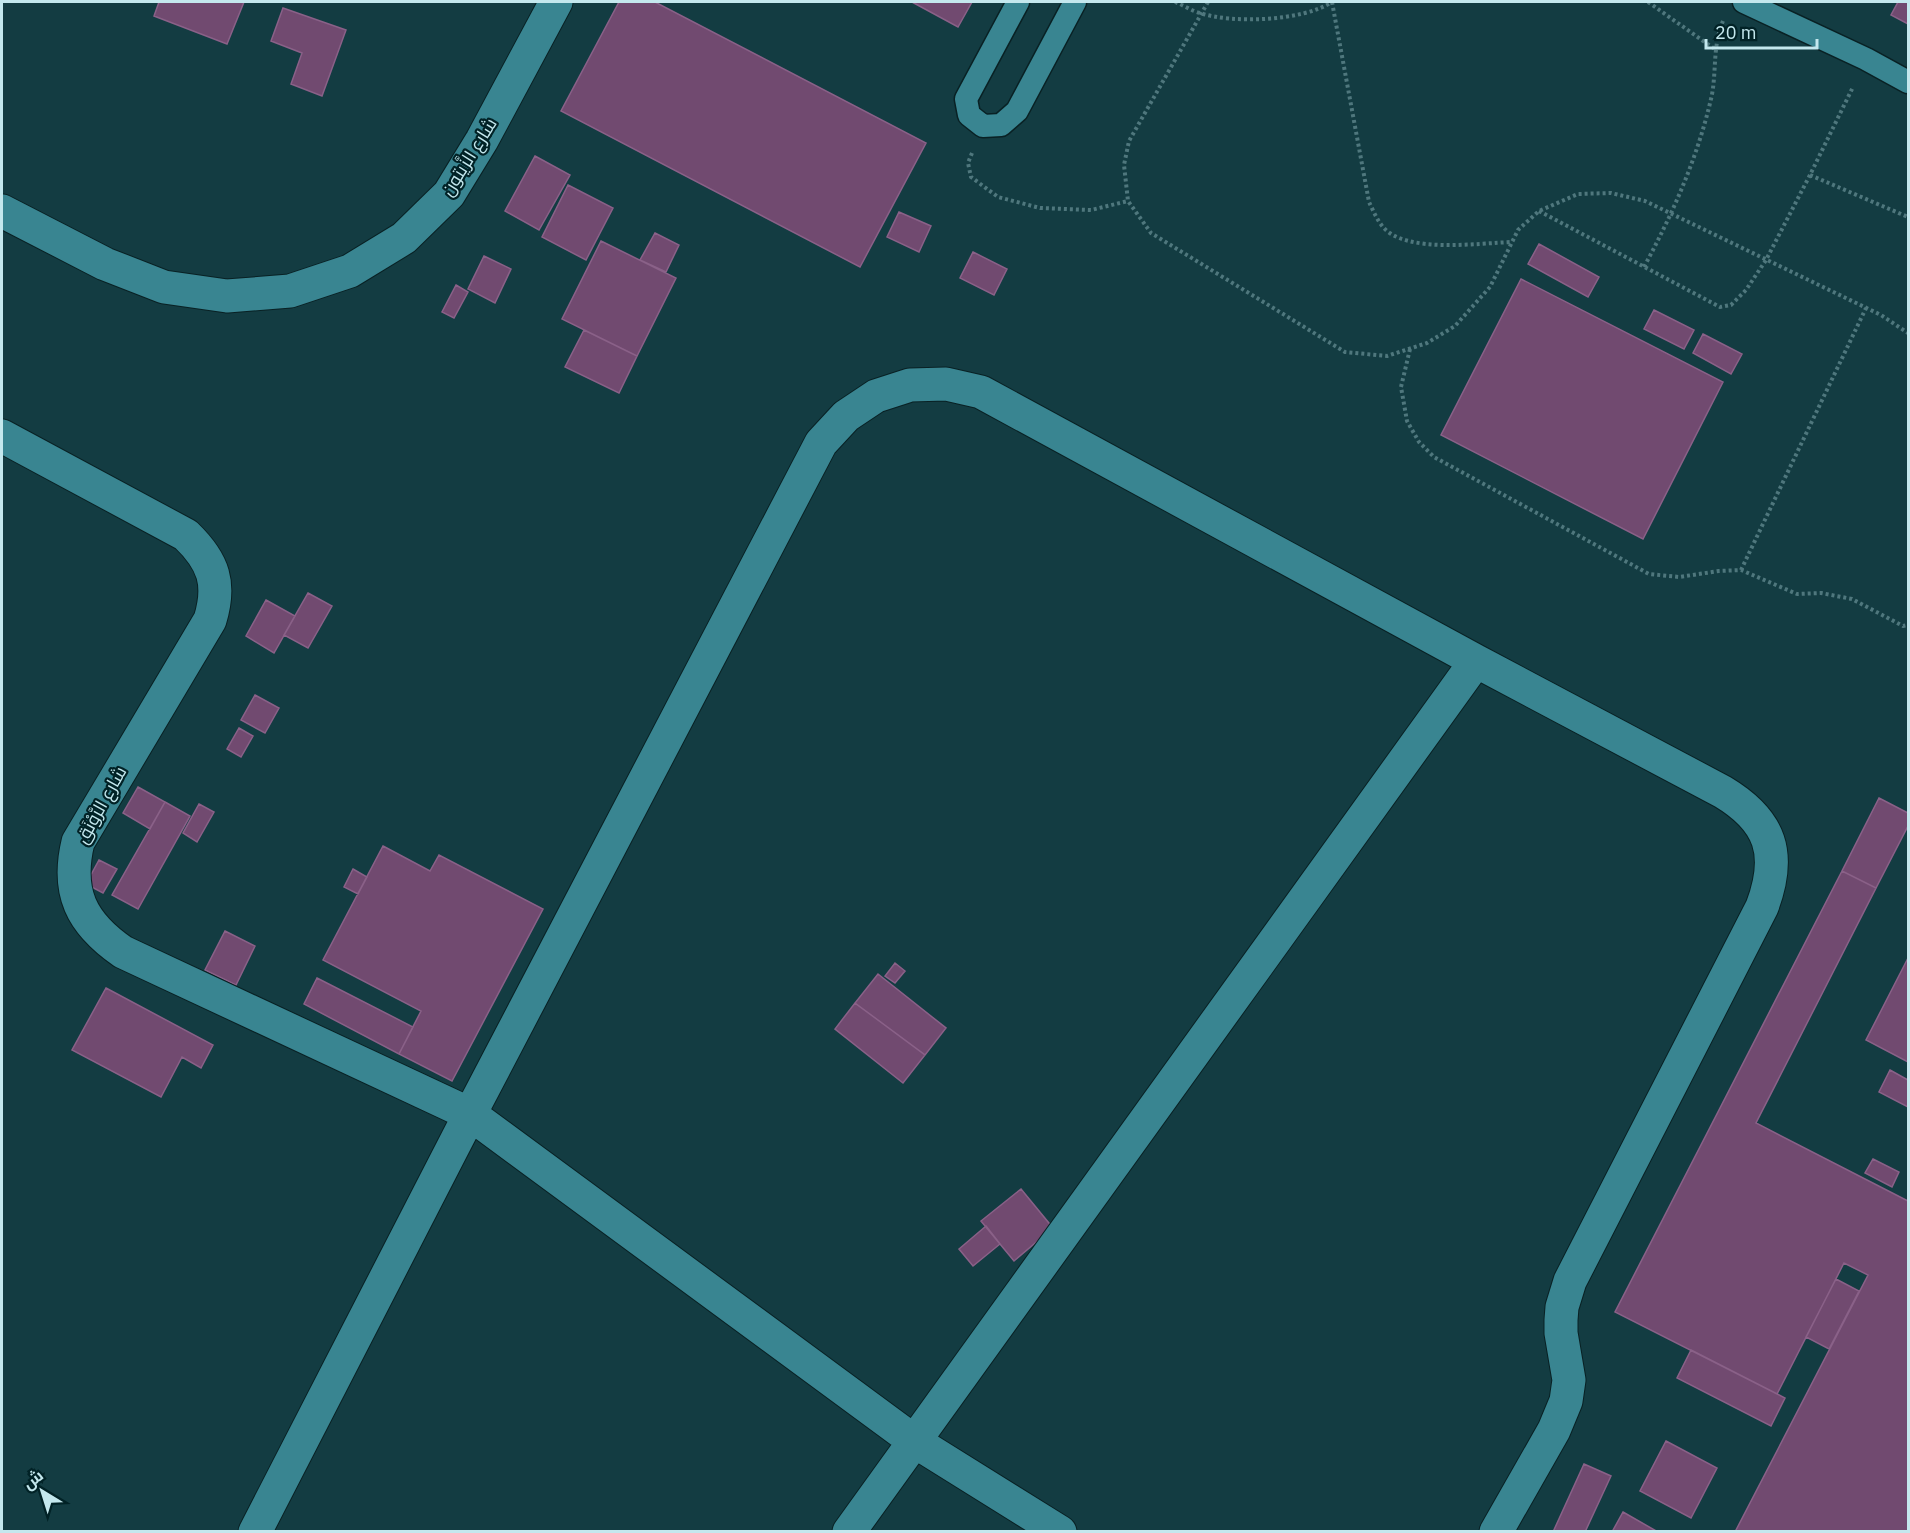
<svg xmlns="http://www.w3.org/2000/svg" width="1910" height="1533" font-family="'IBM Plex Sans',Cairo,sans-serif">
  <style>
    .building { fill: #714a70; stroke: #8a6188; stroke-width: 1.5 }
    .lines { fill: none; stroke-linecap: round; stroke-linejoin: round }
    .lane-casing { stroke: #092124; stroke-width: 25 }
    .street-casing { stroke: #092124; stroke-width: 35 }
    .path { stroke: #4f777d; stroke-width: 4; stroke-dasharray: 3 3; stroke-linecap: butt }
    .lane { stroke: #398591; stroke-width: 22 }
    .street { stroke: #398591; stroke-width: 33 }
    .labels { text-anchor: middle; stroke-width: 4.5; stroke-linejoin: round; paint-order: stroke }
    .street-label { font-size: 18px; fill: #c4e8ee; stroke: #012226 }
  </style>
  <rect width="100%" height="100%" fill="#133c42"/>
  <path class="building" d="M159,2H244L227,44L154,16Z
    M619,2H655L926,143L860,267L561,111Z
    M912,2H972L958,27Z
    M1898,2H1908V24L1891,15Z
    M283,8L346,30L322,96L291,84L302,53L271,41Z
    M535,156L570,175L539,230L505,211Z
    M568,185L613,208L586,260L542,237Z
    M899,212L931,226L919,252L887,237Z
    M655,233L679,245L666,272L640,260Z
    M601,241L676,278L637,356L562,319Z
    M1539,244L1599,277L1588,297L1528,264Z
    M973,252L1007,269L994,295L960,278Z
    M484,256L511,269L495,303L468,289Z
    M1521,279L1723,382L1643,539L1441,435Z
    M456,285L468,292L454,318L442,312Z
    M1654,310L1694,330L1684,349L1644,329Z
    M584,330L637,356L619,393L565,367Z
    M1703,334L1742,354L1731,374L1693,353Z
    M308,593L332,606L308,648L284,635Z
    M266,600L295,616L274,653L246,636Z
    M255,695L279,708L265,733L241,720Z
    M239,728L253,736L241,757L227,749Z
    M138,787L165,802L150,829L123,813Z
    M1879,798L1908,813V826L1876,888L1842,871Z
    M165,802L190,816L138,909L112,895Z
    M199,804L214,812L197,842L183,833Z
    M383,846L430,871L439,855L543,909L452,1081L399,1054L421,1011L323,960Z
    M99,860L117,869L103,893L86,884Z
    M353,869L367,877L358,894L344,887Z
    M1842,871L1876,888L1756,1123L1908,1201V1532H1735L1868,1275L1844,1263L1777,1394L1615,1312Z
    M225,931L255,946L236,985L205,970Z
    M1908,958V1062L1866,1040Z
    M895,963L905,971L895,983L885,976Z
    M878,974L946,1028L925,1055L855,1003Z
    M317,978L413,1027L399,1054L304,1004Z
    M106,988L213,1045L201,1068L182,1057L161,1097L72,1050Z
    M855,1003L925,1055L903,1083L835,1029Z
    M1890,1070L1908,1080V1107L1879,1092Z
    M1873,1159L1899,1172L1892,1187L1865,1173Z
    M1021,1189L1053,1228L1014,1261L981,1221Z
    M986,1226L1000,1244L973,1266L959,1249Z
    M1836,1279L1859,1291L1829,1349L1806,1337Z
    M1691,1350L1785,1398L1771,1426L1677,1378Z
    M1666,1441L1717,1468L1691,1518L1640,1491Z
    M1584,1464L1611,1476L1585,1532H1553Z
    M1623,1512L1658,1532H1612Z"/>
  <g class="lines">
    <g class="lane-casing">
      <path id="lane" d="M1018,2L966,99L969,115L983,126L1001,125L1017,111L1075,2
        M1744,2L1866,59L1908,82"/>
    </g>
    <g class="street-casing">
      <path id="street" d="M2,211L105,264L164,287L227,296L290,291L350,271L404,238L449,194L482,140L556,2
        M2,436L186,535C214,562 221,584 210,620L78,842C66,892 81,923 123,952L470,1114L914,1441L1060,1532
        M255,1532L470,1114L821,443L846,416L876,396L910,385L946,384L981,392L1476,661L1723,792C1771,821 1782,854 1762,907L1570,1281L1562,1307L1561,1320V1333L1569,1380L1566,1401L1554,1430L1496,1532
        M849,1532L1476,661"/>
    </g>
    <path class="path" d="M1175,2C1183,5 1192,11 1200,13C1233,24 1303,21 1332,2
      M1208,2L1129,141L1124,165L1128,201L1151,233L1345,352L1387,356L1427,343L1455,326L1490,287L1518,230L1539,211L1578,194L1611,193L1645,201L1881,315L1908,333
      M1332,2L1369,202C1373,210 1377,220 1383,227C1406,254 1479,243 1512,242
      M1648,2L1716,50
      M972,153L968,163L971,177L998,197L1040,208L1091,210L1128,201
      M1810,175L1908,217
      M1539,211L1720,307L1731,305L1746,290L1766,260L1810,175L1853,87
      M1644,267C1673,213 1697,159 1711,99C1717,74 1712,46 1723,21
      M1410,349L1401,387L1407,421L1419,442L1434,457L1649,574L1679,577L1719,571L1741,570L1797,594L1821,593L1852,599L1903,626L1908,625
      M1741,570L1866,308"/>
    <use href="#lane" class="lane"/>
    <use href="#street" class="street"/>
  </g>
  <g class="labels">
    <g class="street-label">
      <text transform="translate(469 157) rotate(-58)" y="6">شارع الزَّيتون</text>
      <text transform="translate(101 805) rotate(-61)" y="6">شارع الرَّوْنَق</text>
    </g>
  </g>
  <rect width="1910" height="1533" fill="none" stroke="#c4e8ee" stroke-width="6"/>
  <g transform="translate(42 1491) rotate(322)" stroke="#012226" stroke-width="4.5" paint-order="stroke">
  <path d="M0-4.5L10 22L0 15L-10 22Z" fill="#c4e8ee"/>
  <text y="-9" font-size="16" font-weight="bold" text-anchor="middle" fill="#c4e8ee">ش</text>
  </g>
  <path d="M1706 39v9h111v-9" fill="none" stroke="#c4e8ee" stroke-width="3"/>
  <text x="1715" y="39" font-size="18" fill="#c4e8ee" stroke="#012226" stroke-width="4.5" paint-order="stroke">20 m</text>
</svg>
